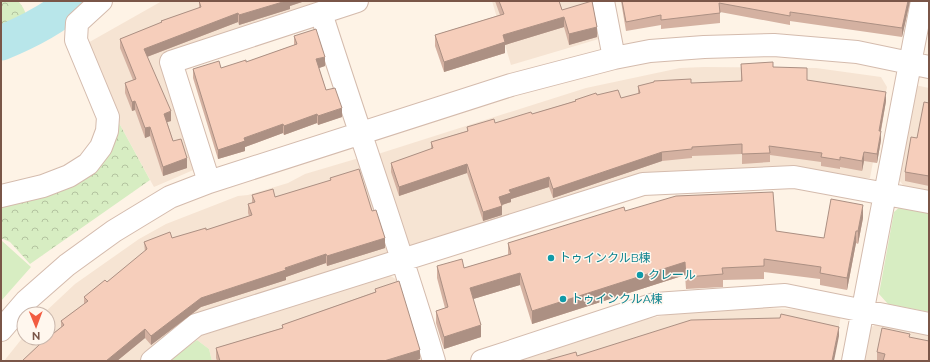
<svg xmlns="http://www.w3.org/2000/svg" width="930" height="362" font-family="Raleway,'Noto Sans JP',sans-serif">
  <style>
    .residential { fill: #f6e4d3 }
    .forest { fill: url(#forest-crowns) }
    .park { fill: #d7edc2 }
    .lines { fill: none; stroke-linecap: round; stroke-linejoin: round }
    .river { stroke: #b8e6ea; stroke-width: 35 }
    .minor-casing { stroke: #d4bbad; stroke-width: 24 }
    .minor { stroke: #fff; stroke-width: 22 }
    .wall { fill: #d4b1a1 }
    .shaded-wall { fill: #ac9083 }
    .building { fill: #f6cebb; stroke: #ac9083 }
    .culture-dot { fill: #0f9aa8; stroke: #fff7ee; stroke-width: 1.5 }
    .labels { text-anchor: middle; stroke-width: 3; stroke-linejoin: round; paint-order: stroke }
    .culture-label { font-size: 12px; fill: #0d838f; stroke: #fff7ee; text-anchor: start }
  </style>
  <defs>
    <pattern id="forest-crowns" width="20" height="18" patternUnits="userSpaceOnUse"><rect width="20" height="18" fill="#d7edc2"/><path d="M2 6a3 3 0 1 1 6 0M12 15a3 3 0 1 1 6 0" fill="none" stroke="#b3c3a0"/></pattern>
  </defs>
  <rect width="100%" height="100%" fill="#fef3e6"/>
  <path class="residential" d="M162,1H332L161,57L198,168L154,187L119,123L86,44Z
    M492,1H595L602,38L511,65Z
    M704,67L816,68L881,77L887,87L870,178L647,175L417,247L406,244L378,154L586,88L680,68Z
    M915,85L929,88V192L905,188L895,174Z
    M359,158L389,250L385,258L190,321L139,361H4L24,336V338H48V314H43L75,284L139,239L166,224L238,196L248,195L288,183L305,174Z
    M389,275L399,281L424,361H212L209,349L197,340L200,336Z
    M742,307L807,310L841,315L833,361H512L647,319L689,310Z
    M880,323L929,332V361H861L867,329Z"/>
  <path class="forest" d="M1,1H18C35,19 22,34 12,52L1,57Z
    M119,123L150,180L30,264L10,242L1,238V200L37,197Z"/>
  <path class="park" d="M902,205L929,210V312L888,304L879,294L894,212Z
    M1,240L31,267L1,301Z
    M197,340L209,349L212,361H169Z"/>
  <g class="lines">
    <path class="river" d="M1,43C28,32 52,20 74,1"/>
    <g class="minor-casing">
      <path id="minor" d="M603,1L614,58
        M321,13C358,129 399,244 434,361
        M209,182L171,62L357,1
        M1,196L43,186L69,176L88,164L101,147L107,131L108,117L76,40L77,23L101,1
        M1,330L26,301L67,265L114,231L170,197L209,182L511,85L614,58L650,51L704,47L774,45L857,52L929,67
        M152,361L196,325L643,184L794,177L929,202
        M482,361L655,304L785,295L929,324
        M853,361L922,1"/>
    </g>
    <use href="#minor" class="minor"/>
  </g>
  <path class="wall" d="M199,1H305L290,6V9L239,25L238,22L147,57L171,121L167,122L173,141L187,168L163,176L150,136L145,138L135,110L132,111L125,93V83L133,80L120,48V39L161,23V21L199,8Z
    M495,1H559L562,10L597,37L569,45L564,27L505,45V53L444,72L435,46V35L500,15Z
    M621,1H910L902,37L790,21V25L720,12V23L661,29V25L626,31Z
    M294,36L325,66L319,68L326,90L342,117L318,125L317,123L284,135L283,133L245,147V151L218,159L193,78V69L221,68L246,62L294,45Z
    M741,64L773,67L807,80L886,101L881,131V140L877,163L864,161L862,171L840,167V169L821,166V162L770,155V162L742,164V154L692,156V158L662,161L553,198L549,187L511,199V202L502,205V215L483,221L467,173L399,196L391,172V163L431,149V142L467,131V127L495,123L532,114L575,101V100L597,95L621,98L638,94V86L741,81Z
    M929,103V186L905,181V172Z
    M330,178L372,211L385,248L327,266L326,263L286,277V280L201,307L151,345L145,338L117,361H22L61,328V321L84,304V297L107,282L145,252L144,242L172,238L206,230L249,216L248,213V204L252,203V195L275,197L330,181Z
    M625,211L824,238L863,218L858,244L856,243L847,290L820,285V279L764,272V279L723,280V287L686,289L685,275L532,324L520,285L473,299L481,337L444,349L436,323V311L445,308L437,278V266L464,268L508,255V243Z
    M375,289L420,359L414,361H217L216,358V348L282,328V325L375,292Z
    M910,337L929,361H877V352Z"/>
  <path class="shaded-wall" d="M286,1H305L290,6V9L239,25V15Z
    M908,1H910L902,37V28Z
    M238,13V22L144,58V49Z
    M564,17V27L505,45V53L444,72V62L503,35Z
    M597,27V37L569,45V34Z
    M325,57V66L316,69V59Z
    M886,92V101L879,140V131Z
    M135,101V110L132,111V102Z
    M342,108V117L318,125V116Z
    M171,111V121L164,123V114Z
    M317,114V123L284,135V126Z
    M283,124V133L245,147V151L218,159V150L244,138Z
    M150,127V136L145,138V128Z
    M881,131V140L877,163V154Z
    M662,152V161L553,198V189Z
    M864,152V161L862,171V161Z
    M187,158V168L163,176V167Z
    M467,164V173L399,196V187Z
    M549,177V187L511,199V202L499,206V197L509,190Z
    M863,205V218L858,244V231Z
    M502,206V215L483,221V212Z
    M856,231V243L847,290V278Z
    M385,238V248L327,266V256Z
    M326,254V263L286,277V280L201,307L151,345V336L201,298Z
    M685,262V275L532,324V311Z
    M520,273V285L470,300V288Z
    M481,325V337L444,349V337Z
    M839,327V336L834,361H832Z
    M145,329V338L117,361H106Z
    M420,350V359L414,361H384Z"/>
  <path class="building" d="M199,1H286L239,15L238,13L144,49L171,111L164,114L173,141L181,139L187,158L163,167L150,127L145,128L135,101L132,102L125,83L136,79L120,39L162,22L161,21L201,7Z
    M499,1H559L562,10L592,1L597,27L569,34L564,17L503,35L505,42L444,62L435,35L504,14Z
    M622,1H908L902,28L790,12V16L719,3L720,13L661,20V15L626,22Z
    M316,29L325,57L316,59L326,90L335,88L342,108L318,116L317,114L284,126L283,124L244,138L245,141L218,150L193,69L219,61L221,68L246,60V62L297,44L294,36Z
    M773,62V67L807,68V80L886,92L879,131H881L877,154L864,152L862,161L840,157V160L821,157L822,153L769,146L770,153L742,154V144L692,147V149L662,152L553,189L549,177L509,190L511,193L499,197L502,206L483,212L467,164L399,187L391,163L433,148L431,142L468,131L467,127L494,119L495,123L531,112L532,114L576,101L575,100L596,93L597,95L618,90L621,98L640,93L638,86L654,82V81L691,79V83L742,81L741,64Z
    M924,102L929,103V176L905,172L911,137L917,138Z
    M359,169L372,211L376,210L385,238L327,256L326,254L285,268L286,270L201,298L151,336L145,329L106,361H22L39,345L64,325L61,321L88,301L84,297L105,280L107,282L147,249L144,242L170,232L172,238L206,228V230L252,215L248,204L255,202L252,195L273,189L275,197L331,180L330,178Z
    M773,192L776,231L824,238L831,199L863,205L858,231H856L847,278L820,273L821,267L764,259V266L722,268L723,274L686,277L685,262L532,311L520,273L470,288L481,325L444,337L436,311L448,307L437,266L462,259L464,268L511,254L508,243L624,207L625,211L676,196Z
    M399,281L420,350L384,361H220L216,348L283,328L282,325L376,292L375,289Z
    M781,314L839,327L832,361H544L576,352L577,356L691,320L780,318Z
    M882,328L910,334L909,337L929,341V361H883L885,354L877,352Z"/>
  <g class="culture-dot">
    <circle cx="551" cy="258" r="4"/>
    <circle cx="640" cy="275" r="4"/>
    <circle cx="563" cy="299" r="4"/>
  </g>
  <g class="labels">
    <g class="culture-label">
      <text x="559" y="262">トゥインクルB棟</text>
      <text x="648" y="279">クレール</text>
      <text x="571" y="303">トゥインクルA棟</text>
    </g>
  </g>
  <rect width="930" height="362" fill="none" stroke="#7a5648" stroke-width="4"/>
  <g transform="translate(36 326) rotate(179)"><circle r="19" fill="#fff7ee" stroke="#cab7ac"/>
  <path d="M0-3L7 15L0 10L-7 15Z" fill="#f25c41"/>
  <text y="-6" font-size="11" font-weight="bold" text-anchor="middle" fill="#7a5648">N</text>
  </g>
</svg>
